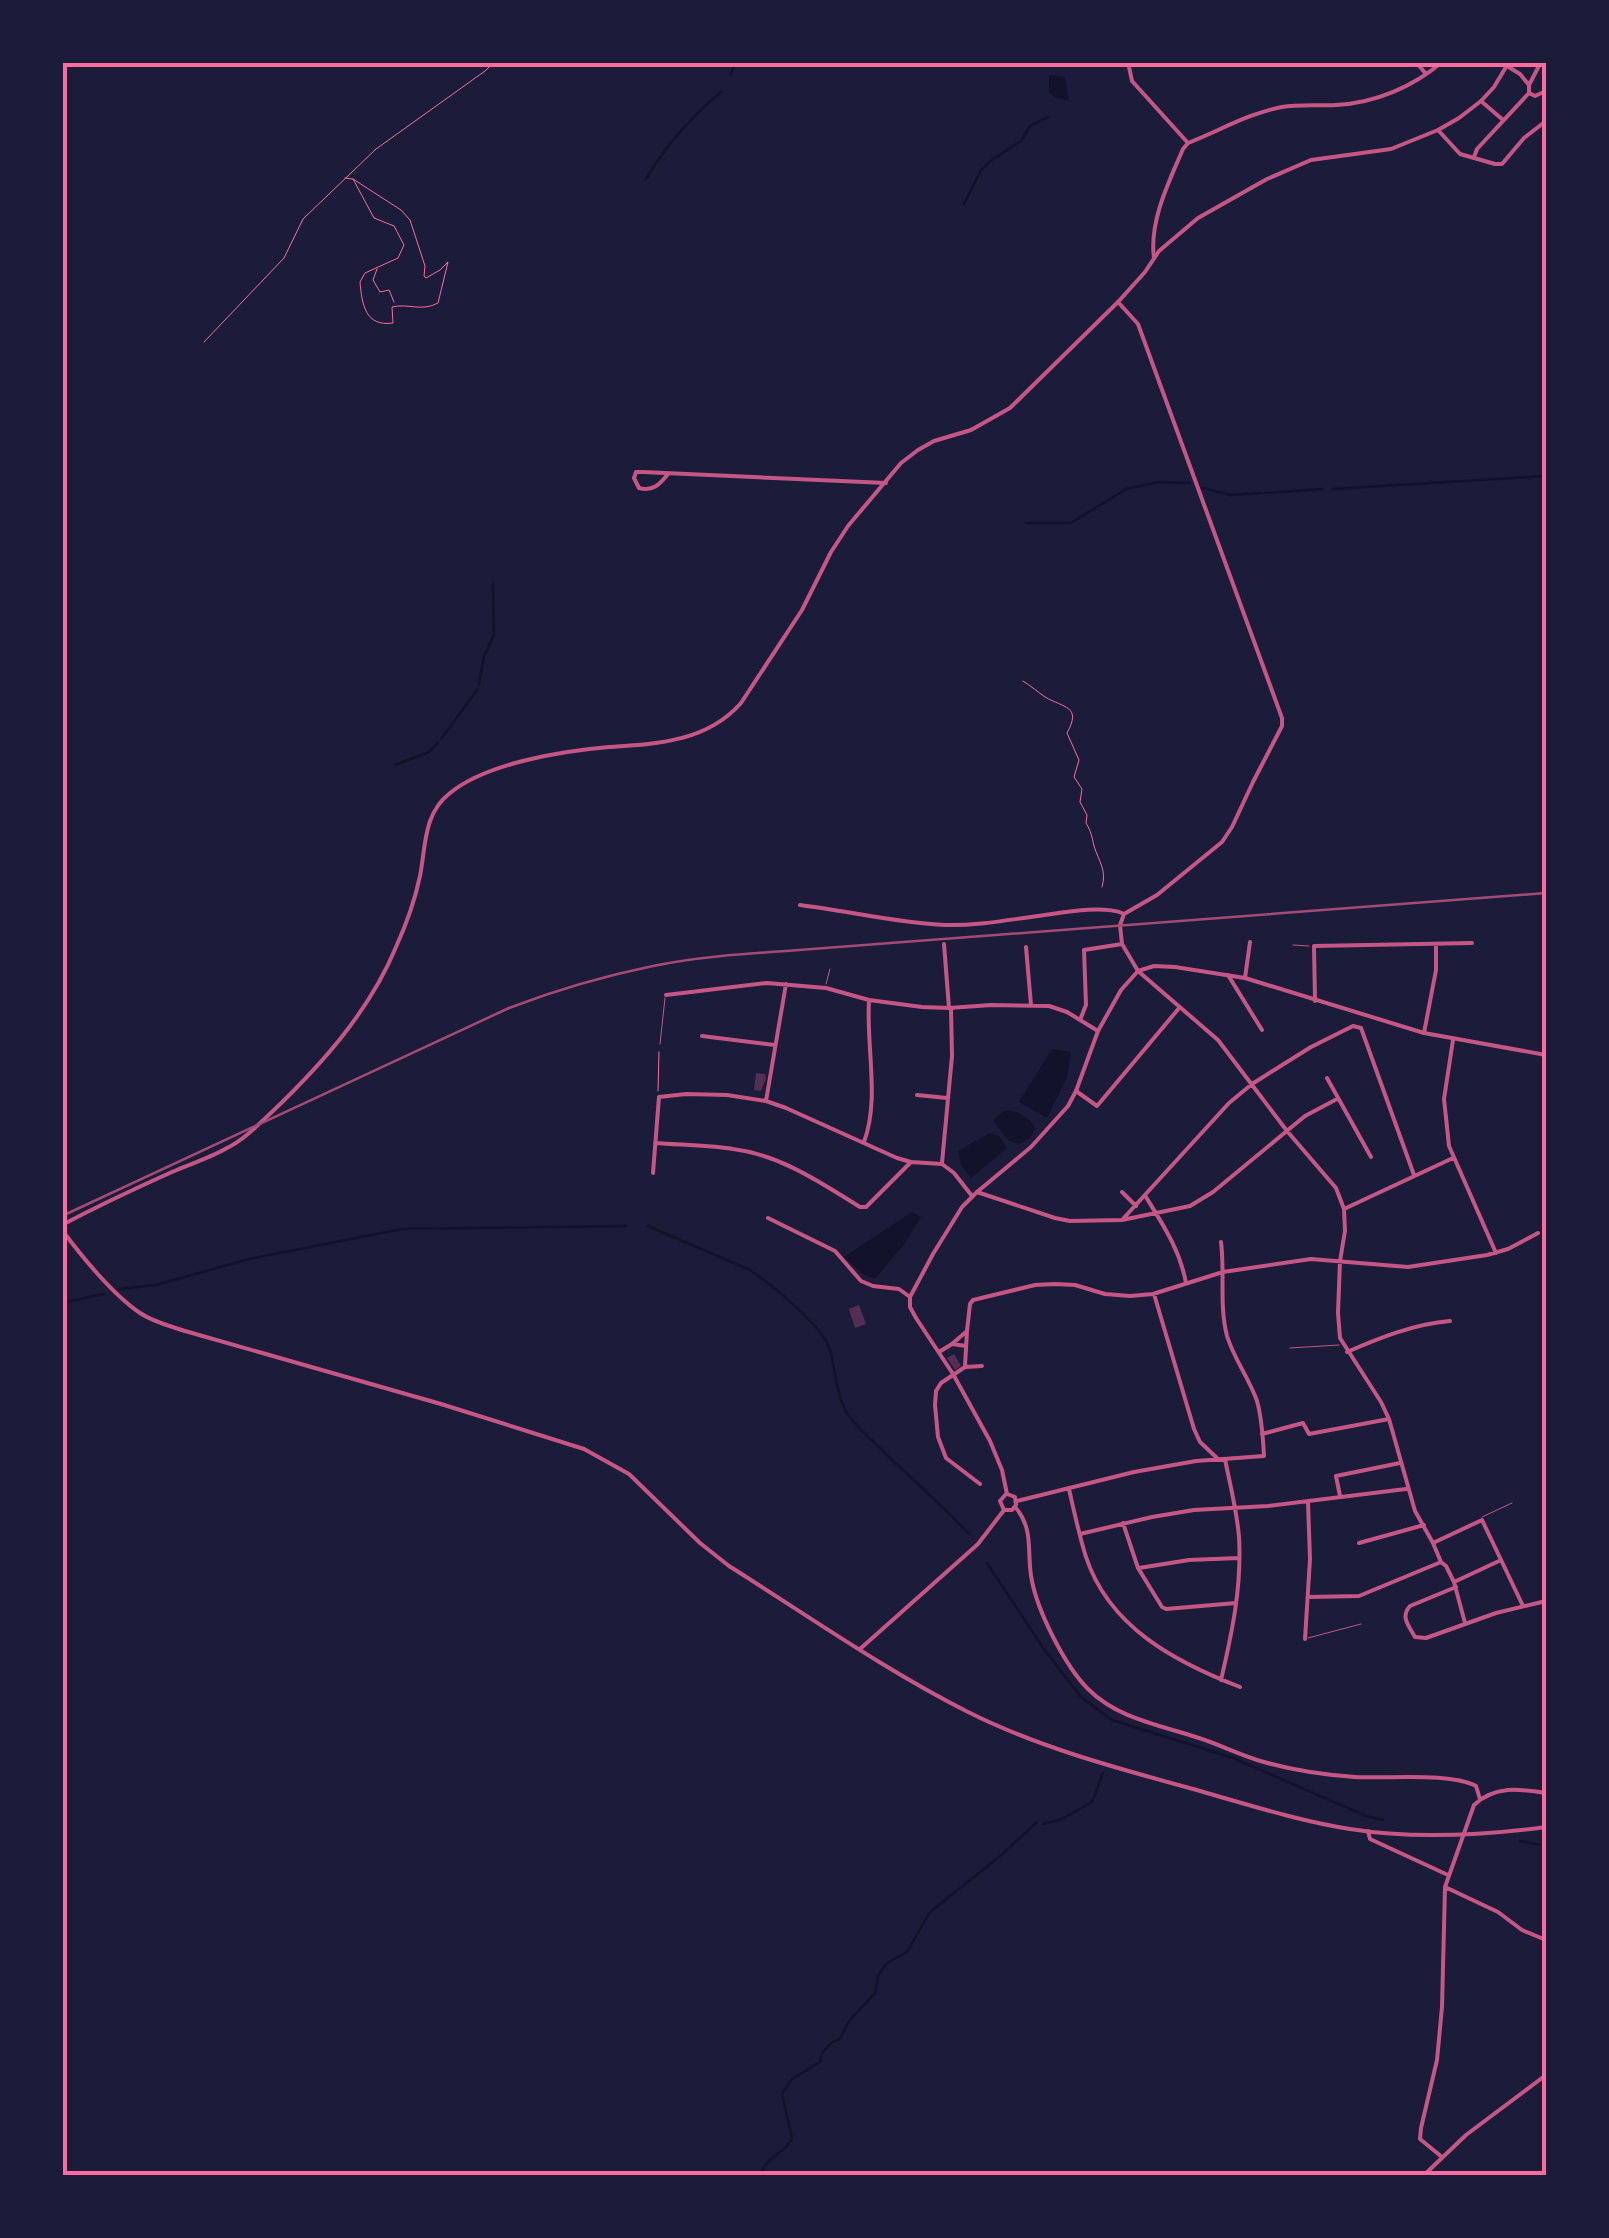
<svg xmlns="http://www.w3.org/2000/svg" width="1609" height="2238" font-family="Arial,sans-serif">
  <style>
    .water { fill: #12122b }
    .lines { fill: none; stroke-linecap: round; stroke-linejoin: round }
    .stream { stroke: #12122b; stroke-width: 2.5 }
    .building { fill: #542f53 }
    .path { stroke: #ff6b9d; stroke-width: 1 }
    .service { stroke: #c65784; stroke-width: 1 }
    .minor { stroke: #c65784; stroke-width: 4 }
    .tertiary { stroke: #c65784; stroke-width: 4 }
    .rail { stroke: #a44b75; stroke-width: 2.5 }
    .neatline { fill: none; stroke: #ff6b9d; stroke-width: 4 }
  </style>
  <rect width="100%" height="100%" fill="#1b1b3a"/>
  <path class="water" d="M1049,75L1065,77L1069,101L1054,97L1049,92Z
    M1052,1049L1071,1052L1067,1077L1047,1118L1019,1102Z
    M1009,1110C1020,1113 1031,1118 1035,1129L1029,1139L1019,1144L1009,1141L993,1121L1002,1112Z
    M990,1133L999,1136L1007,1148L971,1178L961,1165L958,1151Z
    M912,1212L921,1217L905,1243L875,1279L864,1275L844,1257Z"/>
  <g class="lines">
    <path class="stream" d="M731,75L733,68
      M646,179C666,145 691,117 721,92
      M964,204L981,170L993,159L1021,141L1030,126L1048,117
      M1203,488L1230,495L1262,493
      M1332,489L1546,476
      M1265,493L1322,489
      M1026,523H1071L1126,489L1159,482L1189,483
      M479,685L484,656L494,635L493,584
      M441,739L478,689
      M395,765L429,752L438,743
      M648,1226L750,1270C772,1285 823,1326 830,1350C836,1372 836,1397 849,1416C860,1430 874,1442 886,1454C914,1481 943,1506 969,1534
      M119,1289L156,1285L249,1259L402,1229L626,1226
      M62,1303L104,1294
      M987,1563L1044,1649L1081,1697L1112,1720L1233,1758L1366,1816L1383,1820
      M1043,1824L1062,1819L1092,1802L1103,1773
      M1520,1841L1540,1845
      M761,2176C764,2157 784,2154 792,2139L782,2094L792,2079L820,2062L822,2053L831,2043L840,2039L849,2021L875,1993L878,1976L887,1963L907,1952L930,1912L999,1857L1036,1823"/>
  </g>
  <path class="building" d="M756,1073L765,1074L766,1078L761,1091L754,1090Z
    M859,1305L866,1324L855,1328L849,1309Z
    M954,1354L961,1366L955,1370L947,1358Z"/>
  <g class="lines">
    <path class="path" d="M345,178L353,179L374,218L394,226L404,245L398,258L365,273L360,282C362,304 365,327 393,323L392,307C407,303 422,312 438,303L448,262L440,270L426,278L424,276L425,266L410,220L401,210L353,179
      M377,269L373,280L380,292L389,290L394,302
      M204,342L284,258L303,219L376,149L485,71L494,62
      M1023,681C1031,686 1038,692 1045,697C1064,708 1082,706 1067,733L1079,760L1074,777L1082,789L1080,802L1087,815L1086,823C1091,831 1092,837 1094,846C1099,862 1107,870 1102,887
      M658,1091L659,1052"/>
    <path class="service" d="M1293,945L1309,946
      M826,984L830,969
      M660,1044L665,998
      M1290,1348L1339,1345
      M1482,1517L1512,1503
      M1308,1638L1361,1624"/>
    <path class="minor" d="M1128,62L1132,81L1188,143
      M1416,62L1426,74
      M1507,66L1520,74L1529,85
      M1529,93L1535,96L1546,91
      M1481,101L1503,120
      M1438,130L1460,154L1495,164H1502L1524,138L1546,121
      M1188,143C1219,131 1249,113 1282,107C1299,104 1318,106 1336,105C1375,103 1413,87 1442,62
      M1474,157L1477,149L1529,93V85L1541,62
      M1154,258C1149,221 1169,182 1183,149L1188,143
      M1118,302L1138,324L1282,718V726L1253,782L1232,827L1222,842L1157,895L1124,914L1120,925L1122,944L1138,971L1218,1040L1287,1131L1336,1188L1344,1209L1345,1231L1340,1261L1338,1313L1340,1338L1381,1402L1389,1419L1415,1511L1433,1543L1441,1562L1446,1566L1454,1582L1465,1623
      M668,474C660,484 653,492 639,488L634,478L636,472H643L886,483
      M800,905C849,911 896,923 945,925C976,926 1007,920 1038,916C1061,913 1101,905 1122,913
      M944,944L949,1008
      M1026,947L1031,1005
      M1228,975L1262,1030
      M1245,978L1250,942
      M666,995L767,983L826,988L869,1000L922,1007L949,1008L991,1005L1049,1006L1067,1012L1098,1031
      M1315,1001L1314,946L1472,943
      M1080,1020L1086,1005L1084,950L1122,944
      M1361,1028L1414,1175
      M1424,1033L1436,970V945
      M702,1036L775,1045
      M1453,1040L1444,1099L1449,1146L1496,1253
      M1327,1078L1371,1157
      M1076,1091L1097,1106L1180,1007
      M917,1095L947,1098
      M766,1101L786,984
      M864,1142C880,1099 866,1047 869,1000
      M655,1143C681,1145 708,1145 733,1149C780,1155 820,1182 860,1207H866L911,1162
      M942,1163L952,1056L951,1008
      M653,1173L659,1097L686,1094L727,1095L766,1101L786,1108L897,1158L911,1162L942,1164L954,1173L972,1196
      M977,1192L1055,1218L1070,1221L1122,1220L1190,1206L1213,1192L1305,1116L1337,1099
      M1122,1192L1136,1206
      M1146,1197C1163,1225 1180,1250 1186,1283
      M1344,1209L1453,1158
      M768,1218L835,1251L861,1281L873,1286L899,1289L910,1297
      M1122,1220L1229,1103L1252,1084L1311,1047L1353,1026L1361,1028
      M1154,1294L1194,1429L1200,1442L1218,1459
      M967,1331L970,1304L973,1300L1035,1285L1055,1284L1075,1285L1105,1294L1130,1296L1153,1294L1223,1272L1311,1259L1408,1267L1487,1255L1508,1249L1538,1233
      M952,1344L967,1331L965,1366
      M939,1352L952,1344L966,1346
      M1347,1352C1379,1338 1414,1324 1450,1321
      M1262,1434L1303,1423L1309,1434L1389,1419
      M980,1484L946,1458L938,1437L935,1405L936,1391L941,1383L965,1367L982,1366
      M1069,1489C1074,1511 1079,1535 1086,1557C1109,1627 1175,1662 1240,1687
      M1340,1496L1336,1476L1400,1463
      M1017,1501L1134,1472L1196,1461L1264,1456C1263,1438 1262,1418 1257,1401C1249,1378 1234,1359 1227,1336C1219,1305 1225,1273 1221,1242
      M1016,1508C1035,1531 1026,1555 1032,1581C1038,1612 1065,1666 1088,1689C1118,1719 1160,1725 1199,1738C1221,1745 1242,1756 1264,1762C1292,1770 1325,1775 1355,1777C1386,1779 1450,1772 1476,1786L1480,1799
      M1123,1523L1138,1568L1162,1607L1166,1609L1236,1603
      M1080,1534L1152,1517L1194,1510L1268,1506L1406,1489
      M1359,1543L1424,1525
      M1433,1543L1482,1520L1523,1606
      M1139,1568L1189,1560L1239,1558
      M1454,1582L1499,1561
      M1456,1587L1410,1606C1400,1617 1409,1626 1415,1637L1426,1638L1496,1613L1546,1601
      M1308,1597L1359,1596L1441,1562
      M1305,1639L1310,1559L1308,1502
      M1221,1680C1232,1633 1242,1586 1239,1537C1237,1511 1230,1485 1225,1459
      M1368,1831L1370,1839L1448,1875
      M1445,1887L1498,1912L1522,1930L1546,1940
      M1442,2157L1420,2139L1421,2128L1437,2060L1442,2007L1445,1887L1474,1805C1495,1785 1520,1789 1546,1793
      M1423,2176L1466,2135L1546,2075"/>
    <path class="tertiary" d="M62,1225C98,1206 134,1189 172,1172C190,1164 210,1158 227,1148C245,1139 260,1123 274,1110C323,1063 370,1010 396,947C406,925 415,900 420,876C426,846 423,814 450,793C487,763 562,751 609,747C656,744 707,742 741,703L802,610L831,552L848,526L901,463L918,450L934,441L971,430L1010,408L1118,302L1145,272L1159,251L1198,218L1267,179L1311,160L1391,149L1438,130L1459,118L1481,101L1494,87L1509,62
      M62,1230C83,1258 112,1294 140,1313C153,1322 170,1326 185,1331L441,1404L584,1449L629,1474L700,1543L729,1566C807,1615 885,1670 968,1712C1036,1746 1109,1766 1182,1786C1237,1801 1293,1820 1350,1829C1412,1839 1485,1835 1546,1827
      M1004,1510L1000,1501L1006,1494
      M860,1649L978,1544L1004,1510H1012L1016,1505L1015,1497L1007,1494L1002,1470L990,1441L953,1374L916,1318L910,1307V1297L933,1254L962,1207L977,1192L1031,1147L1068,1106L1076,1091L1098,1031L1121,990L1138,971L1154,966L1175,967L1245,978L1424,1033L1546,1055"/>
    <path class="rail" d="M62,1216L509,1008C556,990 604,976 653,966C697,957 741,954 786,951L1546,893"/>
  </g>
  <rect width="1609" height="2238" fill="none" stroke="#1b1b3a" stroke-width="130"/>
  <rect x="65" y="65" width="1479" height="2108" class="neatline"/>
</svg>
